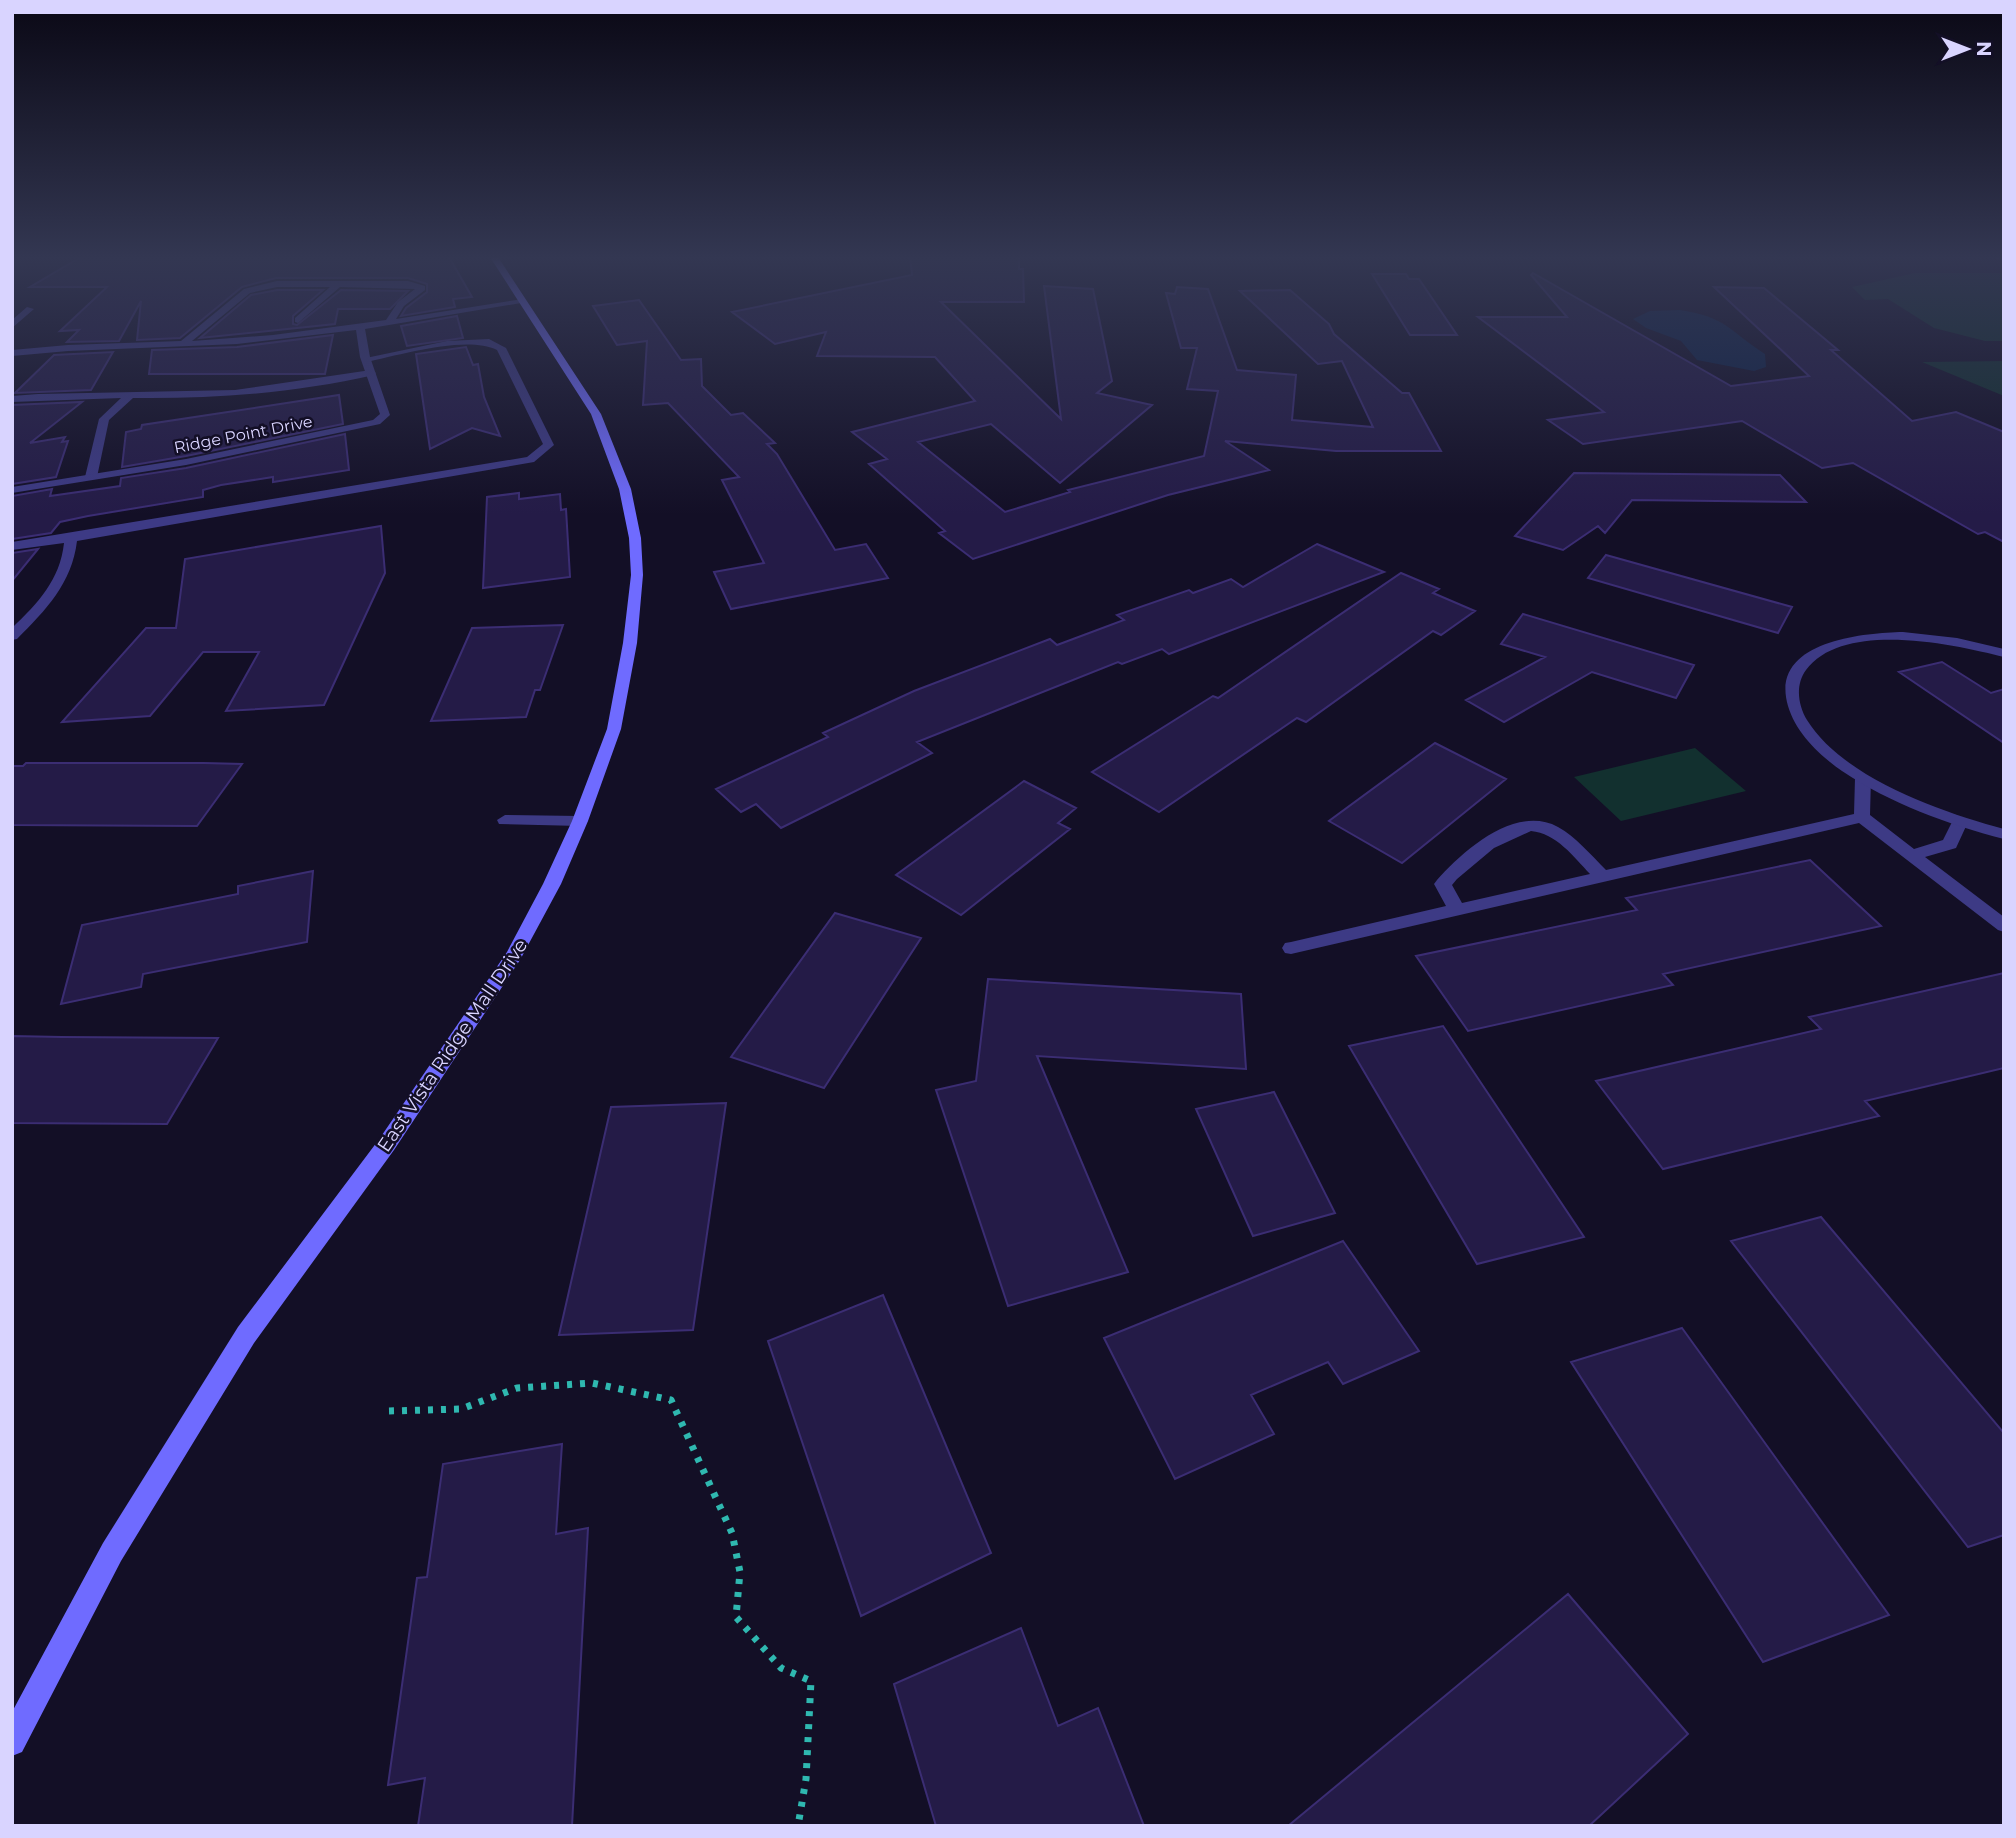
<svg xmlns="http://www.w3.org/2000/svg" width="2016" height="1838" font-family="Montserrat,sans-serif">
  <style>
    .green { fill: #12302f }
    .water { fill: #0c2248 }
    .building { fill: #241b47; stroke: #3b2d73; stroke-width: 2 }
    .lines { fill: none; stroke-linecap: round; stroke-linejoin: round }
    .path { stroke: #2fb8b0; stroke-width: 7; stroke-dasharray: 5 8; stroke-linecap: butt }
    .service { fill: #3d3a85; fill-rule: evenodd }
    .minor { fill: #3d3a85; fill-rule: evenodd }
    .secondary { fill: #6f6bff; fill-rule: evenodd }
    .labels { text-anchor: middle; stroke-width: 5; stroke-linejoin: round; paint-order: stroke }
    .far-street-label { font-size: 16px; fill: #d9d4ff; stroke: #130f26 }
    .street-label { font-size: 19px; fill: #d9d4ff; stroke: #130f26 }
  </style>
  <rect width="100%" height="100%" fill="#130f26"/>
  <path class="green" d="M1915,273H2004V341H1985L1934,328L1888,299L1865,300L1852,287Z
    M2004,361V396L1922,362Z
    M1695,748L1746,791L1621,821L1574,777Z"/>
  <path class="water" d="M1680,310C1727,317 1729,331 1765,354L1766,367L1754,371L1697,360L1681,341L1646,328L1633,319L1650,311Z"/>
  <path class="building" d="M81,257H449L472,297L453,299L455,307L401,316L406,308L427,292V284L408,278H276L242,287L180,338L137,340L141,301L119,341L67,342L79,330L60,331L107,287H30Z
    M910,257H1019V269H1023L1024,302H941L1061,419L1044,286L1093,289L1112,381L1097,393L1152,405L1060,483L991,424L918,442L1005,512L1070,492L1068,490L1204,456L1218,391L1187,389L1197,348H1181L1166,293L1175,294L1177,287L1208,289L1237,370L1296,375L1292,420L1373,427L1342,361L1318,364L1240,291L1290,290L1329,324L1334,334L1402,393H1409L1441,451H1336L1225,441L1269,470L1168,495L973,559L939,533L945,531L869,464L887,459L852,432L975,401L935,357L817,356L826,332L775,344L732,312L912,275Z
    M1533,273L1731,386L1809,376L1714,287L1764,288L1838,350H1831L1912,421L1956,412L2004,432V542L1985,532L1978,534L1853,463L1822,468L1742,421L1583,444L1548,420L1604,412L1478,317H1567L1531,275Z
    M1372,274H1406L1409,279H1419L1457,335H1410Z
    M277,290H323L293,316V324L297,325L341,290L408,291L390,309H338L335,324L200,338L251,295Z
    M639,300L681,360L701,359L702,386L731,415L743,413L775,443L767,444L777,454L835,550L866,544L888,578L731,609L714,572L764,563L722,480L739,477L668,403L643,405L647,341L617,345L593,306Z
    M457,316L463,338L407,346L401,326Z
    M333,335L325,374H149L152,350L237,347Z
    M466,347L473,365L478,364L484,397L500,436L472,428L430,449L416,354Z
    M113,352L91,390L15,393L54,355Z
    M339,395L343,424L186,456L122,467L126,432L141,429L142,425Z
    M82,402L30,443L65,437L62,442L68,441L56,477L12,484V405Z
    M345,434L349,470L273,482V477L221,485L203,490V497L88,516L60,522L51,533L12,539V496L52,489L50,496L120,486L121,478L186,468Z
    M1574,473L1780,475L1806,502L1632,500L1605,533L1598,526L1563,550L1515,536Z
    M519,493V499L560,494L561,510L566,509L570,577L483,588L487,497Z
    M381,526L385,573L324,705L226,711L259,652H203L150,716L62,722L146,628H176L185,559Z
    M1317,544L1384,572L1169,654L1162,649L1122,664L1118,662L917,742L932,753L781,828L756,804L741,812L716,789L828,737L823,733L914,691L1050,639L1057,645L1124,620L1117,615L1189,590L1193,593L1231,579L1243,587Z
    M38,549L12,581V553Z
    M1606,555L1792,607L1778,633L1588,578Z
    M1401,573L1439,589L1433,593L1475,611L1441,635L1433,631L1306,722L1297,718L1159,812L1092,772L1213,696L1218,698Z
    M1523,614L1694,665L1676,698L1592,672L1504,722L1466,700L1545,657L1501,644Z
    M563,625L540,690H535L526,717L431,721L472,628Z
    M1942,662L1991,693L2004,689V743L1899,672Z
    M1435,743L1506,779L1402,863L1329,821Z
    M26,763H204L242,764L197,826L12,825V766H23Z
    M1024,781L1076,808L1058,823L1070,829L961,915L896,875Z
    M1810,860L1881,926L1663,974L1673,985L1468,1031L1416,956L1637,910L1626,898Z
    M313,871L307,942L143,974L141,987L61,1004L82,925L238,894V886Z
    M835,913L921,938L824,1088L731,1057Z
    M2004,973V1068L1865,1101L1879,1116L1663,1169L1596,1081L1821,1029L1809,1017Z
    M988,979L1241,994L1246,1069L1037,1056L1128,1272L1008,1306L936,1090L976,1081Z
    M1443,1026L1584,1237L1477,1264L1349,1046Z
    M12,1036L62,1037L218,1038L167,1124L12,1123Z
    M1274,1092L1335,1213L1253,1236L1196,1109Z
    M726,1103L693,1330L559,1335L611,1107Z
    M1821,1217L2004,1433V1535L1968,1547L1731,1241Z
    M1343,1241L1419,1351L1343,1384L1328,1362L1251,1395L1274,1434L1175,1479L1104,1338Z
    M883,1295L991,1553L861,1616L768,1341Z
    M1682,1328L1889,1615L1763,1662L1571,1362Z
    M562,1444L556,1534L588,1528L572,1826H418L425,1778L388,1785L417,1578L427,1577L443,1464Z
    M1568,1594L1688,1734L1589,1826H1288Z
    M1021,1628L1058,1726L1098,1708L1144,1826H936L894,1684Z"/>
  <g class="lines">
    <path class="path" d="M389,1411L461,1409L517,1388L592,1383L671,1400L732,1533L740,1572L736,1617L781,1668L811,1681L806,1779L798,1826"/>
    <path class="service" d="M1996,257H2004V260L1997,259Z
      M489,339L506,348L554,445L534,462L77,541C72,583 46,610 17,639L12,640V628C38,603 60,580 64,543L12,550V542L527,457L543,444L497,350C466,335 401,355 366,362L361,359L447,341Z
      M371,370L376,373L374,375C295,393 214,399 133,398L109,420L97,477L91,480L85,477L99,419L121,398L12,402V396L38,394L235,390Z
      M1863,773L1871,778L1870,815L1914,849L1943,840L1954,818H1966L1968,822L1956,848L1925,857L2004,917V932L1998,930L1859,823L1291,954L1285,953L1282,948L1285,943L1291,942L1446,906L1434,884L1437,880C1463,851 1515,804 1558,827C1576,837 1591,855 1606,870L1854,814L1855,778ZM1531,831C1556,833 1574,857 1590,874L1462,903L1452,885L1457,879L1494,848Z"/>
    <path class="minor" d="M277,281H408L425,286V290L404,306L396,319L523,299L527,302L365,329L370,357L390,415L380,424L186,465L12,493V487L186,459L373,420L380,414L360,357L356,330L237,344L68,351L12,356V350L68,345L181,341L244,289ZM277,287H330L295,318V322L298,323L340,287L415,289L398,302L386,320L273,335L192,341L250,293Z
      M27,307L34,309L12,328V320Z
      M1903,632L1957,638L2004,649V657C1953,644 1843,620 1806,670C1795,685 1798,705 1807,720C1843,778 1941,812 2004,829V839C1947,824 1891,804 1842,771C1819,755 1796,733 1788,706C1769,642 1860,633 1903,632Z
      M505,815L580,816L588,821L580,826L499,824L497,820Z"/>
    <path class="secondary" d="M490,257H498L601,414L631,489L641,538L643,575L637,643L621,729L588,821L561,884L520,960L394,1150L254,1343L121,1561L22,1752L12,1756V1712L103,1543L238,1327L380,1138L507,952L543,884L572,821L607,729L623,643L631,575L629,538L619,489L591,414Z"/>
  </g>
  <linearGradient id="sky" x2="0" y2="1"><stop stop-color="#0a0815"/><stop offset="0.5" stop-color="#333752"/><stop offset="1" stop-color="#333752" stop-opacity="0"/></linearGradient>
  <rect width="2016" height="515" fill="url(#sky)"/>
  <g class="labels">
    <g class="far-street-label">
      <text transform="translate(243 434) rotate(-11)" y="6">Ridge Point Drive</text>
    </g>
    <g class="street-label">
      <text transform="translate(452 1045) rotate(-56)" y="7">East Vista Ridge Mall Drive</text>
    </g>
  </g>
  <rect width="2016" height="1838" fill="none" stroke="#d9d4ff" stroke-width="28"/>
  <g transform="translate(1967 49) rotate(90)" stroke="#130f26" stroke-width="5" paint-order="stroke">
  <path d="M0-5L12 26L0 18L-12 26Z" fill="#d9d4ff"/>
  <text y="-10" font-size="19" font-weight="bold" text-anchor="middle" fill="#d9d4ff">N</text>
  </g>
</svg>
